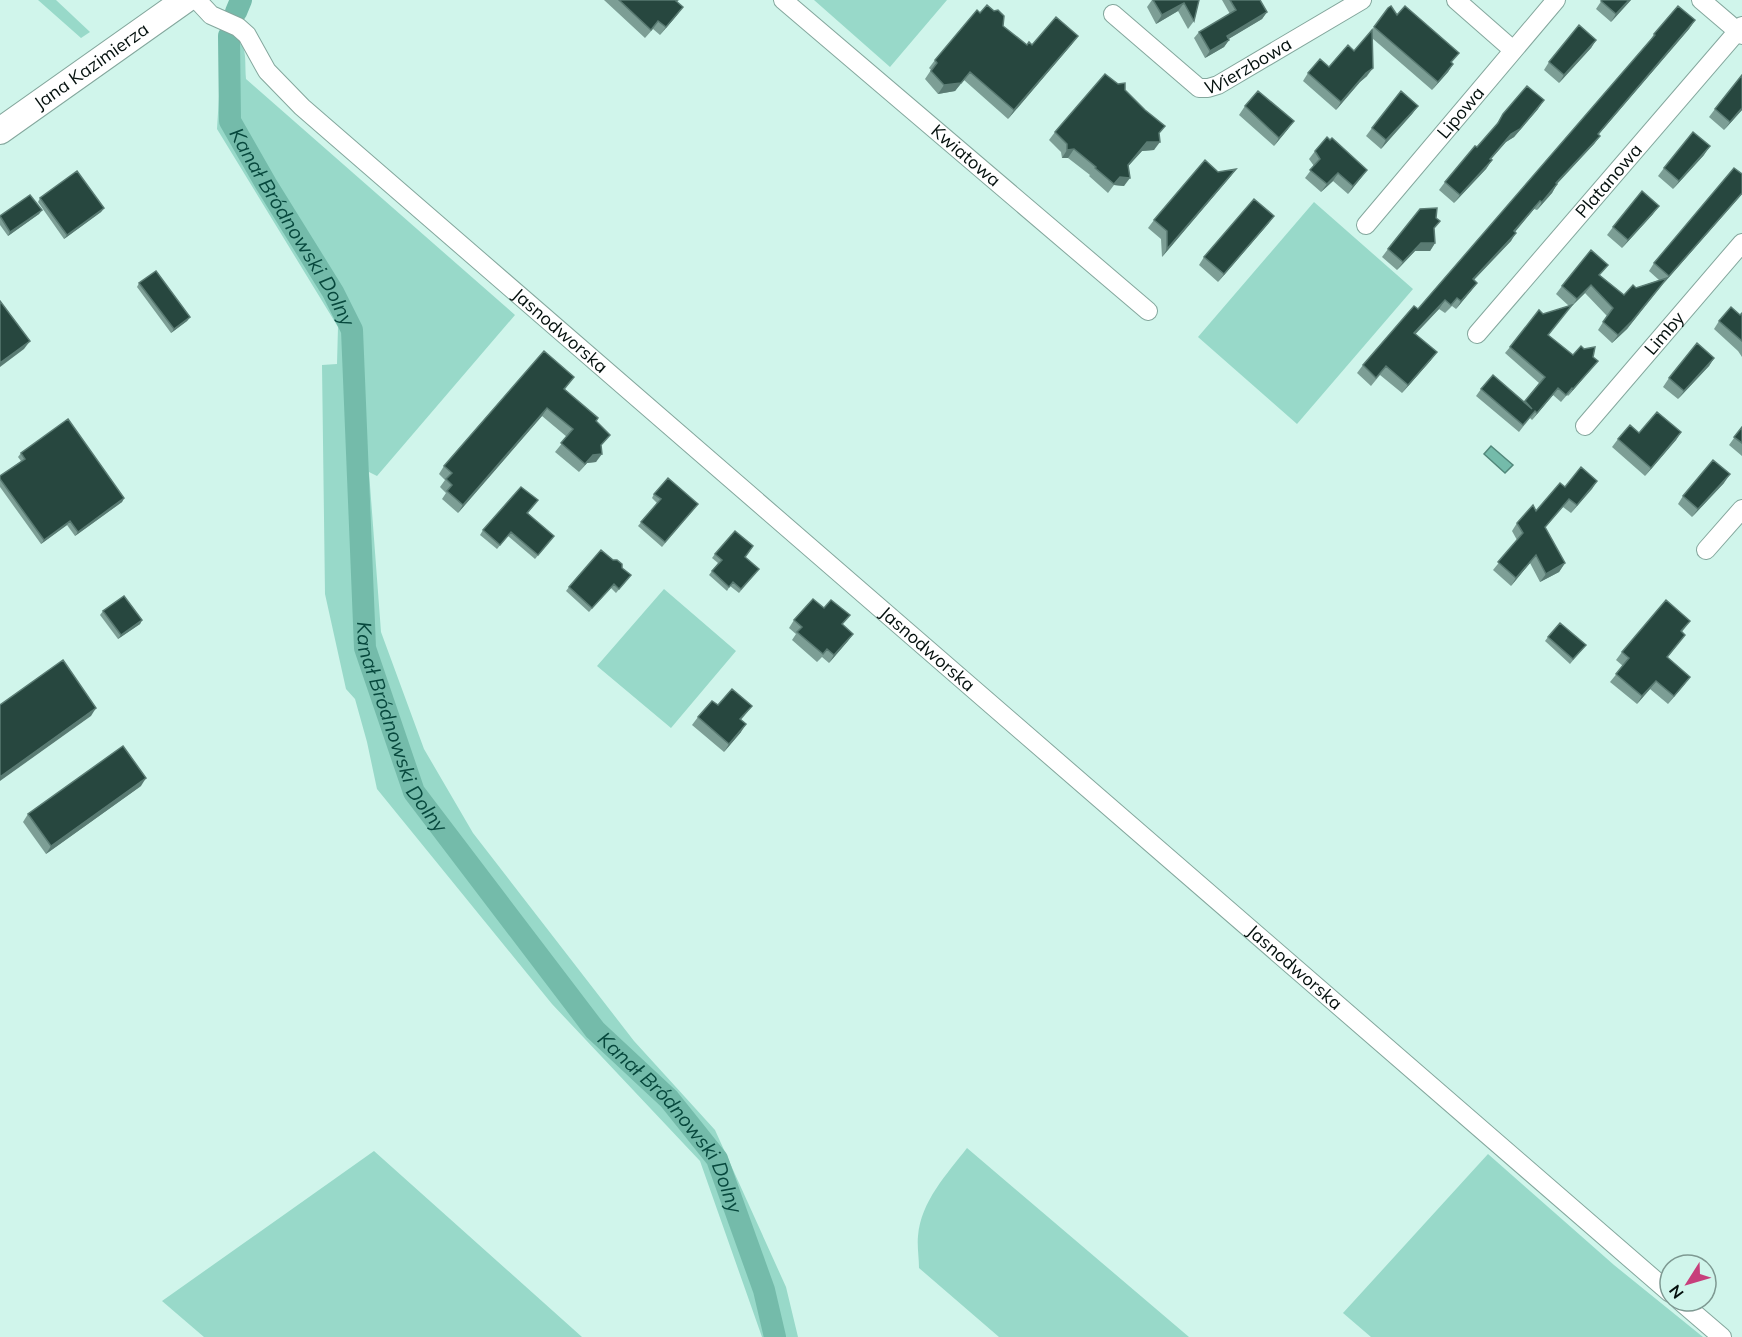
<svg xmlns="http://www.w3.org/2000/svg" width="1742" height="1337" font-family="Mulish,sans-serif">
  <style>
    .green { fill: #98d9c9 }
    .water { fill: #74bbaa; stroke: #52887b; stroke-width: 1.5 }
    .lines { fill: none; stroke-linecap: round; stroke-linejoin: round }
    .canal { stroke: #74bbaa; stroke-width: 22 }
    .street-casing { stroke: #84a79d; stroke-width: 20 }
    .secondary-casing { stroke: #84a79d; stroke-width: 28 }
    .street { stroke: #fff; stroke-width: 18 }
    .secondary { stroke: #fff; stroke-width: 26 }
    .wall { fill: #7c9e95 }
    .shaded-wall { fill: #5a7b73 }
    .building { fill: #27473f; stroke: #5a7b73; stroke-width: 1.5 }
    .labels { text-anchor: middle; stroke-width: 6; stroke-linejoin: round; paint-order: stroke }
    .street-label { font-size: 18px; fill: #04100d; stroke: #d0f5eb }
    .water-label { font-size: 20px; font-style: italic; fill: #07483d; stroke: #d0f5eb }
  </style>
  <rect width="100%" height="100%" fill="#d0f5eb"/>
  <path class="green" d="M38,0H56L90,32L81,38Z
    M814,0H947L890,67Z
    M223,31C250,44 244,52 246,79L515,315L377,476L369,472L381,632L424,749L473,833L634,1041L715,1130L786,1287L798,1337H762L700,1161L552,1004L377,789L367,742L355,699L346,689L325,594L322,365L337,364L338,327L217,129Z
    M1314,202L1413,289L1297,424L1198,337Z
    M664,589L736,651L671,728L597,666Z
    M967,1148L1189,1337H999L919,1268C919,1258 917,1246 918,1236C921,1201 947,1174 967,1148Z
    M374,1151L582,1337H204L162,1301Z
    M1488,1154L1614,1265L1703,1337H1371L1343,1313Z"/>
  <path class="water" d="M1491,446L1513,465L1505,473L1484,454Z"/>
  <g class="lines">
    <g class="canal">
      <path d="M236,12L241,0"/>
      <path id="s1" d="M229,36L230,121L266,184L333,292L352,330L365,648L414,792L595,1030L669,1099L717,1159L764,1290L775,1337"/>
    </g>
    <g class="street-casing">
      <g id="street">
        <path id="s2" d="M197,0L211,15L238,27L247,35L267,71L302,107L1670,1293"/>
        <path id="s3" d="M783,0L1148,311"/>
        <path d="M1456,0L1513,50"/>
        <path d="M1701,0L1742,35"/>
        <path id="s4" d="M1113,14L1199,88H1208L1218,85L1362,0"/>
        <path id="s5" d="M1366,225L1556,0"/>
        <path id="s6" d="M1477,334L1742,26"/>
        <path id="s7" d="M1585,426L1742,243"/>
        <path d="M1706,550L1742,509"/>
        <path d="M1680,1301L1722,1337"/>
      </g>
    </g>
    <g class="secondary-casing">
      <g id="secondary">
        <path id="s8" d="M0,131L185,0"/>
      </g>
    </g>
    <use href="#street" class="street"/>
    <use href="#secondary" class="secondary"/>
  </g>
  <path class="wall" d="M604,0H679L677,2V15L660,35L653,29L645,38Z
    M1152,0H1199L1194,21L1188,29L1178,11L1156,24L1147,7Z
    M1222,0H1260L1267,12L1262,19L1228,39L1229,40L1224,47L1205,58L1194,38L1199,32L1230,14Z
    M1602,0H1631L1611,22L1596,9Z
    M1388,8L1453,64L1448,72L1432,90L1372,38L1367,76L1360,82L1336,110L1303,81L1308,73L1329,67L1354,51L1372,30Z
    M994,11L1003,26L1027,45L1072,44L1008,119L964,80L955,91L938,94L925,79L931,70L929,68L935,60L980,13Z
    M1695,20L1689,29L1598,135L1600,136L1594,144L1557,184L1552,193L1537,210L1534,209L1515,232L1511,241L1474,280L1477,283L1456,309L1452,306L1445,313L1439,309L1415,334L1431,360L1402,393L1380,375L1371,386L1357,373L1363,365L1418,309L1649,43L1654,34Z
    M1596,40L1591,48L1559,83L1544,70L1549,62Z
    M1125,90L1145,110L1159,134L1154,150L1142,151L1128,166L1124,186L1114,185L1108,193L1089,176L1090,175L1068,158H1062L1061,152L1049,140L1055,132Z
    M1245,106L1288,129L1274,146L1239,115Z
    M1418,106L1412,114L1381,149L1366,136L1372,128Z
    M1538,109L1514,137L1506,142L1491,159L1492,160L1486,169L1454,203L1439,190L1445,182L1495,127L1503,114Z
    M1715,109L1742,110L1724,130L1709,117Z
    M1315,151L1367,170L1348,194L1333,181L1321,192L1305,178L1314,166L1309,159Z
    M1704,155L1673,189L1658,176L1664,168Z
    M1236,169L1230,177L1162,257L1161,239L1148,228L1154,220L1218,172Z
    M1742,194L1663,284L1627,329L1612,343L1598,330L1607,316L1585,293L1570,307L1548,335L1573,355L1593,367L1568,396L1567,395L1561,402L1553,395L1532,420L1530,418L1519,432L1476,396L1481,389L1524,402L1539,383L1505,353L1510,347L1569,306L1556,294L1562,286L1600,275L1624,295L1636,288L1659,280L1649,271L1654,263Z
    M40,198L104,208L101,212L64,239L38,202Z
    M42,210L39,214L8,236L0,225V216Z
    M1653,214L1622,248L1607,235L1613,227Z
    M1274,216L1268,224L1218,282L1199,265L1204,257Z
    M1434,230L1435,243L1430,251H1415L1397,270L1382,257L1388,249Z
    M139,283L190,317L187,321L171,333L137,287Z
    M1742,313V357L1738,351L1714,329L1719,321L1740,315Z
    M1714,358L1709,366L1678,399L1663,387L1669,378Z
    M574,377L565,389L596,422L601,447L596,462L587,463L579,472L555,452L567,437L542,416L458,513L442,499L446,493L440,487L445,480L439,474L444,466Z
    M1742,427V456L1729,445Z
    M1681,432L1676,440L1645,476L1612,447L1618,439L1639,433Z
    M21,453L124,498L122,502L75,536L67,525L41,544L0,487V476L21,461L18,457Z
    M1597,481L1571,513L1563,507L1545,528L1565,563L1559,572L1540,582L1530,563L1511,586L1493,570L1517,540L1512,531L1517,523L1536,511Z
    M1724,483L1692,517L1678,504L1683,496Z
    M654,494L695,508L662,547L638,526L657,503L652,498Z
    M538,500L528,513L551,540L535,559L508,536L497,549L480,535L483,530Z
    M715,554L745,557L756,573L739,593L730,586L727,591L709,575L718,563L712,558Z
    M613,560L622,568L628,579L616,593L611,588L589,612L566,591L569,587Z
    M103,611L142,620L140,624L118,639L100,615Z
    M794,620L843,625L853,634L847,642L829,663L822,657L817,662L792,640L796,634L789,628Z
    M1690,621L1682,632L1685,635L1667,658L1690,677L1668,704L1650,689L1637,704L1610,682L1623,666L1616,660L1622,652Z
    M1548,637L1586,645L1570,664L1545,641Z
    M718,705L752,706L741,720V732L724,752L692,725L698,717Z
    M141,786L46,854L23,822L28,814Z"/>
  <path class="shaded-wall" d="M1629,0H1631L1611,22L1616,14Z
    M1184,3L1178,11L1156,24L1162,15Z
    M683,7L677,15L660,35L666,27Z
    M1267,12L1262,19L1222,43L1227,36Z
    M1695,20L1689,29L1592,142L1598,134Z
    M1078,36L1072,44L1008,119L1014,110Z
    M1229,40L1224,47L1205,58L1210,51Z
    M1596,40L1591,48L1559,83L1564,75Z
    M1453,64L1448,72L1432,90L1438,82Z
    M1373,68L1367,76L1360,82L1336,110L1341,102L1366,73Z
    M970,72L955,91L938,94L944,85Z
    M1544,100L1538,109L1514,137L1506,142L1484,167L1490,159L1511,134Z
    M1418,106L1412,114L1381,149L1386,140Z
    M1742,108V110L1724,130L1730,122Z
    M1294,121L1288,129L1274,146L1279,138Z
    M1600,136L1594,144L1550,191L1556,183Z
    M1147,142H1160L1154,150L1142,151L1122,173L1128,165Z
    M1710,146L1704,155L1673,189L1679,181Z
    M1074,149L1068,158H1062L1067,150Z
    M1492,160L1486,169L1454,203L1460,195Z
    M1236,169L1230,177L1162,257L1167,249Z
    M1367,170L1361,178L1348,194L1353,186Z
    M1338,173L1333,181L1321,192L1327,184Z
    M1120,177L1130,178L1124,186L1114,185L1108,193Z
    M1557,184L1552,193L1537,210L1542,202Z
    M1742,193V194L1663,284L1669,276Z
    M1540,201L1534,209L1509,239L1514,231Z
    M1659,206L1653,214L1622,248L1628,240Z
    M104,208L101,212L64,239L67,235Z
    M42,210L39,214L8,236L10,232Z
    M1274,216L1268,224L1218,282L1224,274Z
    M1516,233L1511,241L1467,287L1473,279Z
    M1421,243H1435L1430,251H1415L1397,270L1403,262Z
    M1667,278L1627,329L1612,343L1618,335Z
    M1477,283L1471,291L1456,309L1461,301Z
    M1591,285L1585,293L1571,307L1577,299Z
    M1445,300L1439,309L1409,341L1414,333Z
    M190,317L187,321L171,333L174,329Z
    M30,341L24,349L0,367V363Z
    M1437,352L1431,360L1402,393L1408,385Z
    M1714,358L1709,366L1678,399L1684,391Z
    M1598,361L1593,367L1568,396L1573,389Z
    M1558,388L1553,395L1532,420L1537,413Z
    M547,408L542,416L458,513L463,505Z
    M1681,432L1676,440L1645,476L1651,468Z
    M602,454L596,462L587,463L579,472L593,455Z
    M1730,474L1724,483L1692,517L1698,509Z
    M1597,481L1592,489L1571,513L1577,505Z
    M124,498L122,502L75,536L78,532Z
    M70,521L67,525L41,544L44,540Z
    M1536,555L1530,563L1511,586L1516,578Z
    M1565,563L1559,572L1540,582L1546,574Z
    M142,620L140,624L118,639L121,635Z
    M853,634L847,642L829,663L834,655Z
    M1690,677L1684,685L1668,704L1674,696Z
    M1656,681L1650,689L1637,704L1642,696Z
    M96,708L91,716L0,781V777Z
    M746,724L741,732L724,752L729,744Z
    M146,778L141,786L46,854L51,846Z"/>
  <path class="building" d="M619,0H677L676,1L683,7L666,27L658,21L651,30Z
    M1153,0H1199L1194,21L1184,3L1162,15Z
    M1230,0H1260L1267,12L1227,36L1229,40L1210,51L1199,32L1236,10Z
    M1602,0H1629L1616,14L1601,1Z
    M987,5L994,11L998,10L1004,16L1003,26L1027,45L1029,42L1032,45L1056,17L1078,36L1014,110L970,72L961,83L944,85L931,71L937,63L935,60L977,10L980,13Z
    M1391,6L1397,15L1405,6L1459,53L1451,62L1453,64L1438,82L1374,27L1388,8Z
    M1678,6L1695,20L1598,134L1600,136L1556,183L1557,184L1542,202L1540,201L1514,231L1516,233L1473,279L1477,283L1461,301L1457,298L1451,305L1445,300L1414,333L1437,352L1408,385L1386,366L1376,378L1363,365L1414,306L1418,309L1655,35L1654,34Z
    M1579,25L1596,40L1564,75L1549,62Z
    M1372,30L1373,68L1366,73L1341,102L1308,73L1320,59L1329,67L1348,45L1354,51Z
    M1105,74L1118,84L1125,83V90L1145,110L1165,126L1159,133L1160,142H1147L1128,165L1130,178L1120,177L1114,184L1095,168L1096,167L1074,149L1067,150V144L1055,132Z
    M1742,75V108L1730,122L1715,109Z
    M1527,86L1544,100L1520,129L1511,134L1490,159L1492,160L1460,195L1445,182L1475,146L1477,147L1498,123L1503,114Z
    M1258,91L1294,121L1279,138L1245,106Z
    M1401,91L1418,106L1386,140L1372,128Z
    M1693,132L1710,146L1679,181L1664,168Z
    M1327,137L1330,140L1332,138L1367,170L1353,186L1338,173L1327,184L1310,170L1320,159L1315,151Z
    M1205,160L1218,172L1236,169L1167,249V231L1154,220Z
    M1734,168L1742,174V193L1669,276L1654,263Z
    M77,171L104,208L67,235L40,198Z
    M1642,191L1659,206L1628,240L1613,227Z
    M30,195L42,210L10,232L0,216Z
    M1254,199L1274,216L1224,274L1204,257Z
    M1437,208L1436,218L1440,221L1434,228L1435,243H1421L1403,262L1388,249L1420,209Z
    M1591,250L1608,265L1599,275L1624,295L1633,285L1636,288L1667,278L1632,321L1618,335L1603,322L1613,308L1591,285L1577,299L1562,286Z
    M156,271L190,317L174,329L139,283Z
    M0,301L30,341L0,363Z
    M1572,305L1548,335L1573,355L1581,346L1584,349L1595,347L1593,357L1598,361L1573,389L1572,388L1566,395L1558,388L1537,413L1535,411L1523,425L1481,389L1493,375L1532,409L1525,401L1545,377L1510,347L1539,310L1543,314Z
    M1731,307L1740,315L1742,313V341L1719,321Z
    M1697,343L1714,358L1684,391L1669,378Z
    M544,351L574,377L564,389L598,418L596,421L610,435L601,445L602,454L593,455L585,464L561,443L573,429L547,408L463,505L447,491L452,485L446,479L452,473L444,466Z
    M1657,412L1681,432L1651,468L1618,439L1630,425L1639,433Z
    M68,419L124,498L78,532L70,521L44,540L0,479V476L25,459L21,453Z
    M1742,427V443L1734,437Z
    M1713,460L1730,474L1698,509L1683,496Z
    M1581,467L1597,481L1577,505L1569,499L1545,527L1565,563L1546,574L1536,555L1516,578L1498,562L1523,533L1517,523L1533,505L1536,511L1560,483L1565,487Z
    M668,478L698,504L665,542L641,522L661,499L654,494Z
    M521,487L538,500L527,513L554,536L538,555L511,532L500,545L483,530Z
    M735,531L753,546L745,557L759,569L741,589L733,582L729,587L712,571L722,560L715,554Z
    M601,550L613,560H617L622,564V568L631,575L619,589L614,584L592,608L569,587Z
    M124,596L142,620L121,635L103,611Z
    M813,599L824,608L831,600L850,615L842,624L853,634L834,655L827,649L823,654L797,632L802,627L794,620Z
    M1666,600L1690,621L1681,631L1685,635L1667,657L1690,677L1674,696L1656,681L1642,696L1616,674L1629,658L1622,652Z
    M1560,623L1586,645L1573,659L1548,637Z
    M63,660L96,708L0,777V705Z
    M732,689L752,706L740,719L746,724L729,744L698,717L712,701L718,705Z
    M123,746L146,778L51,846L28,814Z"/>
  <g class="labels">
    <g class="street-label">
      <text dy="6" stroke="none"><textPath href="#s4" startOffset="168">Wierzbowa</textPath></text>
      <text dy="6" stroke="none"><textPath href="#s8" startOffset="112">Jana Kazimierza</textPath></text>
      <text dy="6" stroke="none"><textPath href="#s5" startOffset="147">Lipowa</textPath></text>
      <text dy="6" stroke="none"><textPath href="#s3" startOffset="240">Kwiatowa</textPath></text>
      <text dy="6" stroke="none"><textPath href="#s6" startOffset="202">Platanowa</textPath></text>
      <text dy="6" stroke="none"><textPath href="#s2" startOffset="495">Jasnodworska</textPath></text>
      <text dy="6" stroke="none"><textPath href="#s7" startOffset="122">Limby</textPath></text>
      <text dy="6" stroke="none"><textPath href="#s2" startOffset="981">Jasnodworska</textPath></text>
      <text dy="6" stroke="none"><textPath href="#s2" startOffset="1467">Jasnodworska</textPath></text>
    </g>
    <g class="water-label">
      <text dy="7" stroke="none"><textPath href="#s1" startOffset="208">Kanał Bródnowski Dolny</textPath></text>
      <text dy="7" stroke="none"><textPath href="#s1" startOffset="732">Kanał Bródnowski Dolny</textPath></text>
      <text dy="7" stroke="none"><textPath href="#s1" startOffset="1218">Kanał Bródnowski Dolny</textPath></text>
    </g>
  </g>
  <g transform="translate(1688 1283) rotate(233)"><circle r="28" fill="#d0f5eb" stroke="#7e9992" stroke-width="1.5"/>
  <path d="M0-4.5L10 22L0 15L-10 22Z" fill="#c73f7b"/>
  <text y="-9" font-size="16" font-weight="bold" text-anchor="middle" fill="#04100d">N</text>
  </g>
</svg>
